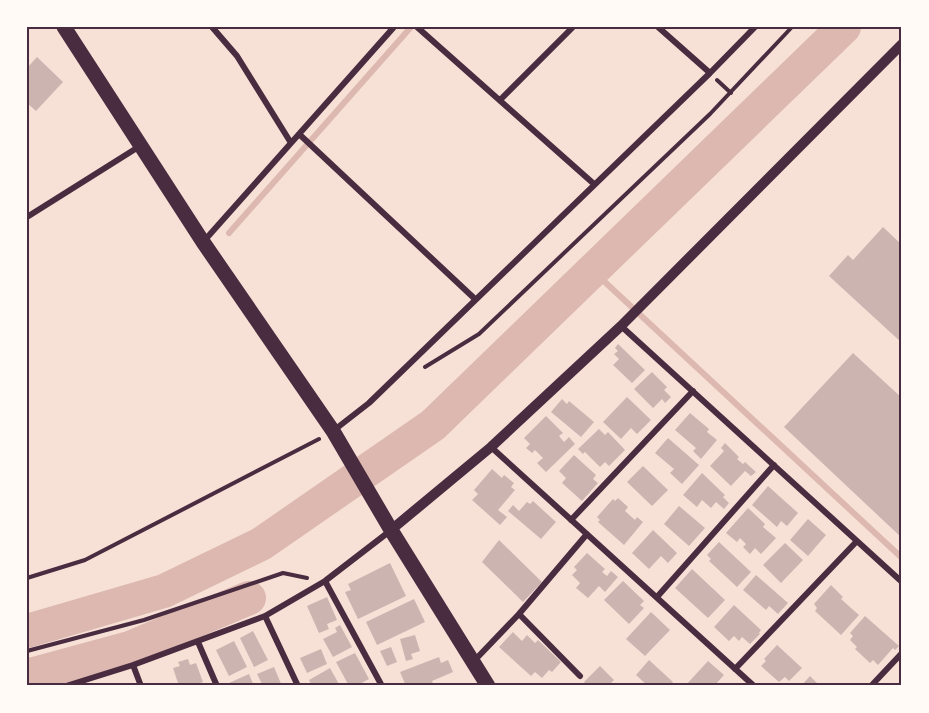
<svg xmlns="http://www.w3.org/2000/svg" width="929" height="713" font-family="'Golos Text',sans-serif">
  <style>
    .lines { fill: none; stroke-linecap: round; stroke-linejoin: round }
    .stream { stroke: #dcb8b0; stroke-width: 6 }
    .river { stroke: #dcb8b0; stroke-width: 34 }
    .building { fill: #ccb4b1 }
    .path { stroke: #4a2c40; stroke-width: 4 }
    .minor { stroke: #4a2c40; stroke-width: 6 }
    .tertiary { stroke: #4a2c40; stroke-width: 10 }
    .primary { stroke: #4a2c40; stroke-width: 15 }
    .neatline { fill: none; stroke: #4a2c40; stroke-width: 2 }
  </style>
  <rect width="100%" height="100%" fill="#f7e1d7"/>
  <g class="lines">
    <path class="stream" d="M229,233L411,27
      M593,271L902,558"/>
    <path class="river" d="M27,631L164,591L261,544L433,425L844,27
      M27,676L130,648L249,598"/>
  </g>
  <path class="building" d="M37,57L63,82L36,111L27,103V68Z
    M883,227L902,245V343L829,276L848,255L853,260Z
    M618,344L645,370L632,383L613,365L619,359L614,354L618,351L615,348Z
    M853,353L902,398V538L784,427Z
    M652,372L667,387L664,390L671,397L665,403L662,399L653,408L634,389Z
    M627,397L651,420L637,434L631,428L621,439L603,422Z
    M562,399L567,404L569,401L594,422L581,437L551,412Z
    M690,413L709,429L707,432L717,440L701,459L693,451L696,448L675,430Z
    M546,416L563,433L559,436L564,442L569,437L575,444L546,472L537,463L543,458L535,450L532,453L526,448L530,444L524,438Z
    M599,429L605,435L608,432L625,450L609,466L605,462L600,467L585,452L583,454L578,449Z
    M668,438L699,465L682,484L670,473L674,469L655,453Z
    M725,443L739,457L737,459L743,464L745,462L756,472L751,476L745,471L731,486L710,466L724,451L721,448Z
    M574,455L596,475L593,479L598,483L582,501L562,483L566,478L559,471Z
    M643,466L668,490L652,506L627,482Z
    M492,469L502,478L504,475L514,483L511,487L515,490L498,510L507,517L500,525L472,500L478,494L474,490Z
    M702,473L725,495L723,497L729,503L724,509L716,502L711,508L702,500L697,507L683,495Z
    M768,486L798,513L787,526L781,521L777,527L752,505Z
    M618,498L628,507L625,511L635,520L637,517L643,522L624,545L598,522L600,520L597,517L613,499L615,501Z
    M533,501L556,522L541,539L508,511L513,505L519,511L527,502L530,504Z
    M679,506L705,528L689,546L664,524Z
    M748,508L765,524L763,527L776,538L761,554L755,548L750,554L743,547L746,544L740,538L737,542L726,533Z
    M808,519L826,535L808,556L790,540Z
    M653,530L677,553L668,563L661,556L649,569L632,553Z
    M499,540L542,582L523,602L482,562Z
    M719,542L751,572L737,587L709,561L711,559L707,555Z
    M785,543L803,560L781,583L763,565Z
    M587,553L605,569L602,572L607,576L611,571L618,577L605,592L599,586L588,598L576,588L580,583L572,575L577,570L574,567Z
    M390,563L406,596L358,619L345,592L351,590L348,584Z
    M692,569L725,600L708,618L675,588Z
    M756,575L788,603L778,614L769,606L766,610L743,590Z
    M623,581L644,601L640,605L644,608L629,624L604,600Z
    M831,585L843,597L841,599L859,615L841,635L815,611L817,608L814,604Z
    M327,597L337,620L327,624L329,629L319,633L307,606Z
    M414,599L425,622L377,645L366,622Z
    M734,605L761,630L759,633L760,634L750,644L742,637L739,641L734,636L729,641L714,627Z
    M651,612L670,630L645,656L626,639Z
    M865,616L899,646L895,650L893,648L878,665L873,660L870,663L855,649L857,647L850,640L853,636L850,633Z
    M340,625L352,647L333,657L323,639L337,632L335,628Z
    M253,631L268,660L254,667L240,638Z
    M513,632L522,641L527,635L535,643L538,640L561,662L552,672L549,670L542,678L535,672L531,676L499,647Z
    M415,635L420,651L411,654L413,659L406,661L400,639Z
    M234,641L247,667L229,676L216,650Z
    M777,645L802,668L789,681L785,677L779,682L761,666L766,661L764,659Z
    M391,647L397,662L387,666L380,651Z
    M321,649L327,664L307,673L300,658Z
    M355,653L369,679L356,686H349L336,662Z
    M439,657L441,663L448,660L453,672L432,681L433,684L429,686H406L400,672Z
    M188,659L190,665L196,663L203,682L192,686H179L173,668L180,666L178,662Z
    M649,660L673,682L669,686H648L636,675Z
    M708,661L724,675L715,685L717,686H685Z
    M600,666L614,680L608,686H588L584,682Z
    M274,667L282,686H263L257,674Z
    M330,668L340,686H312L309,680Z
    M249,674L254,686H231L229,683Z
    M810,676L820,686H801Z"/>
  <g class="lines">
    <path class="path" d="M717,80L731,93
      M425,367L479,334L710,114L792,27
      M27,578L85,560L319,439
      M27,651L144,620L283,573L307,578"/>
    <path class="minor" d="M212,27L237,56L291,143
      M417,27L594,184
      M658,27L710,73
      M500,100L573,27
      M299,134L475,299
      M27,217L140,146
      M204,241L394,27
      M621,326L902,582
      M333,431L369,403L710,73L755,27
      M491,447L754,686
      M571,520L693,391
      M325,581L382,686
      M657,597L774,465
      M519,614L580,676
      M265,616L298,686
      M198,642L217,686
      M474,661L519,614L587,534
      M133,665L141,686
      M735,669L857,541
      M66,686L133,665L265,616L325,581L390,531
      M871,686L902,653"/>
    <path class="tertiary" d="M391,530L491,447L621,326L902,44"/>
    <path class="primary" d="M64,27L203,242L333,431L391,530L488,686"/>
  </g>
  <rect width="929" height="713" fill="none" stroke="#fffaf5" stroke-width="57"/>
  <rect x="28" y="28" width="872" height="656" class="neatline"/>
</svg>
